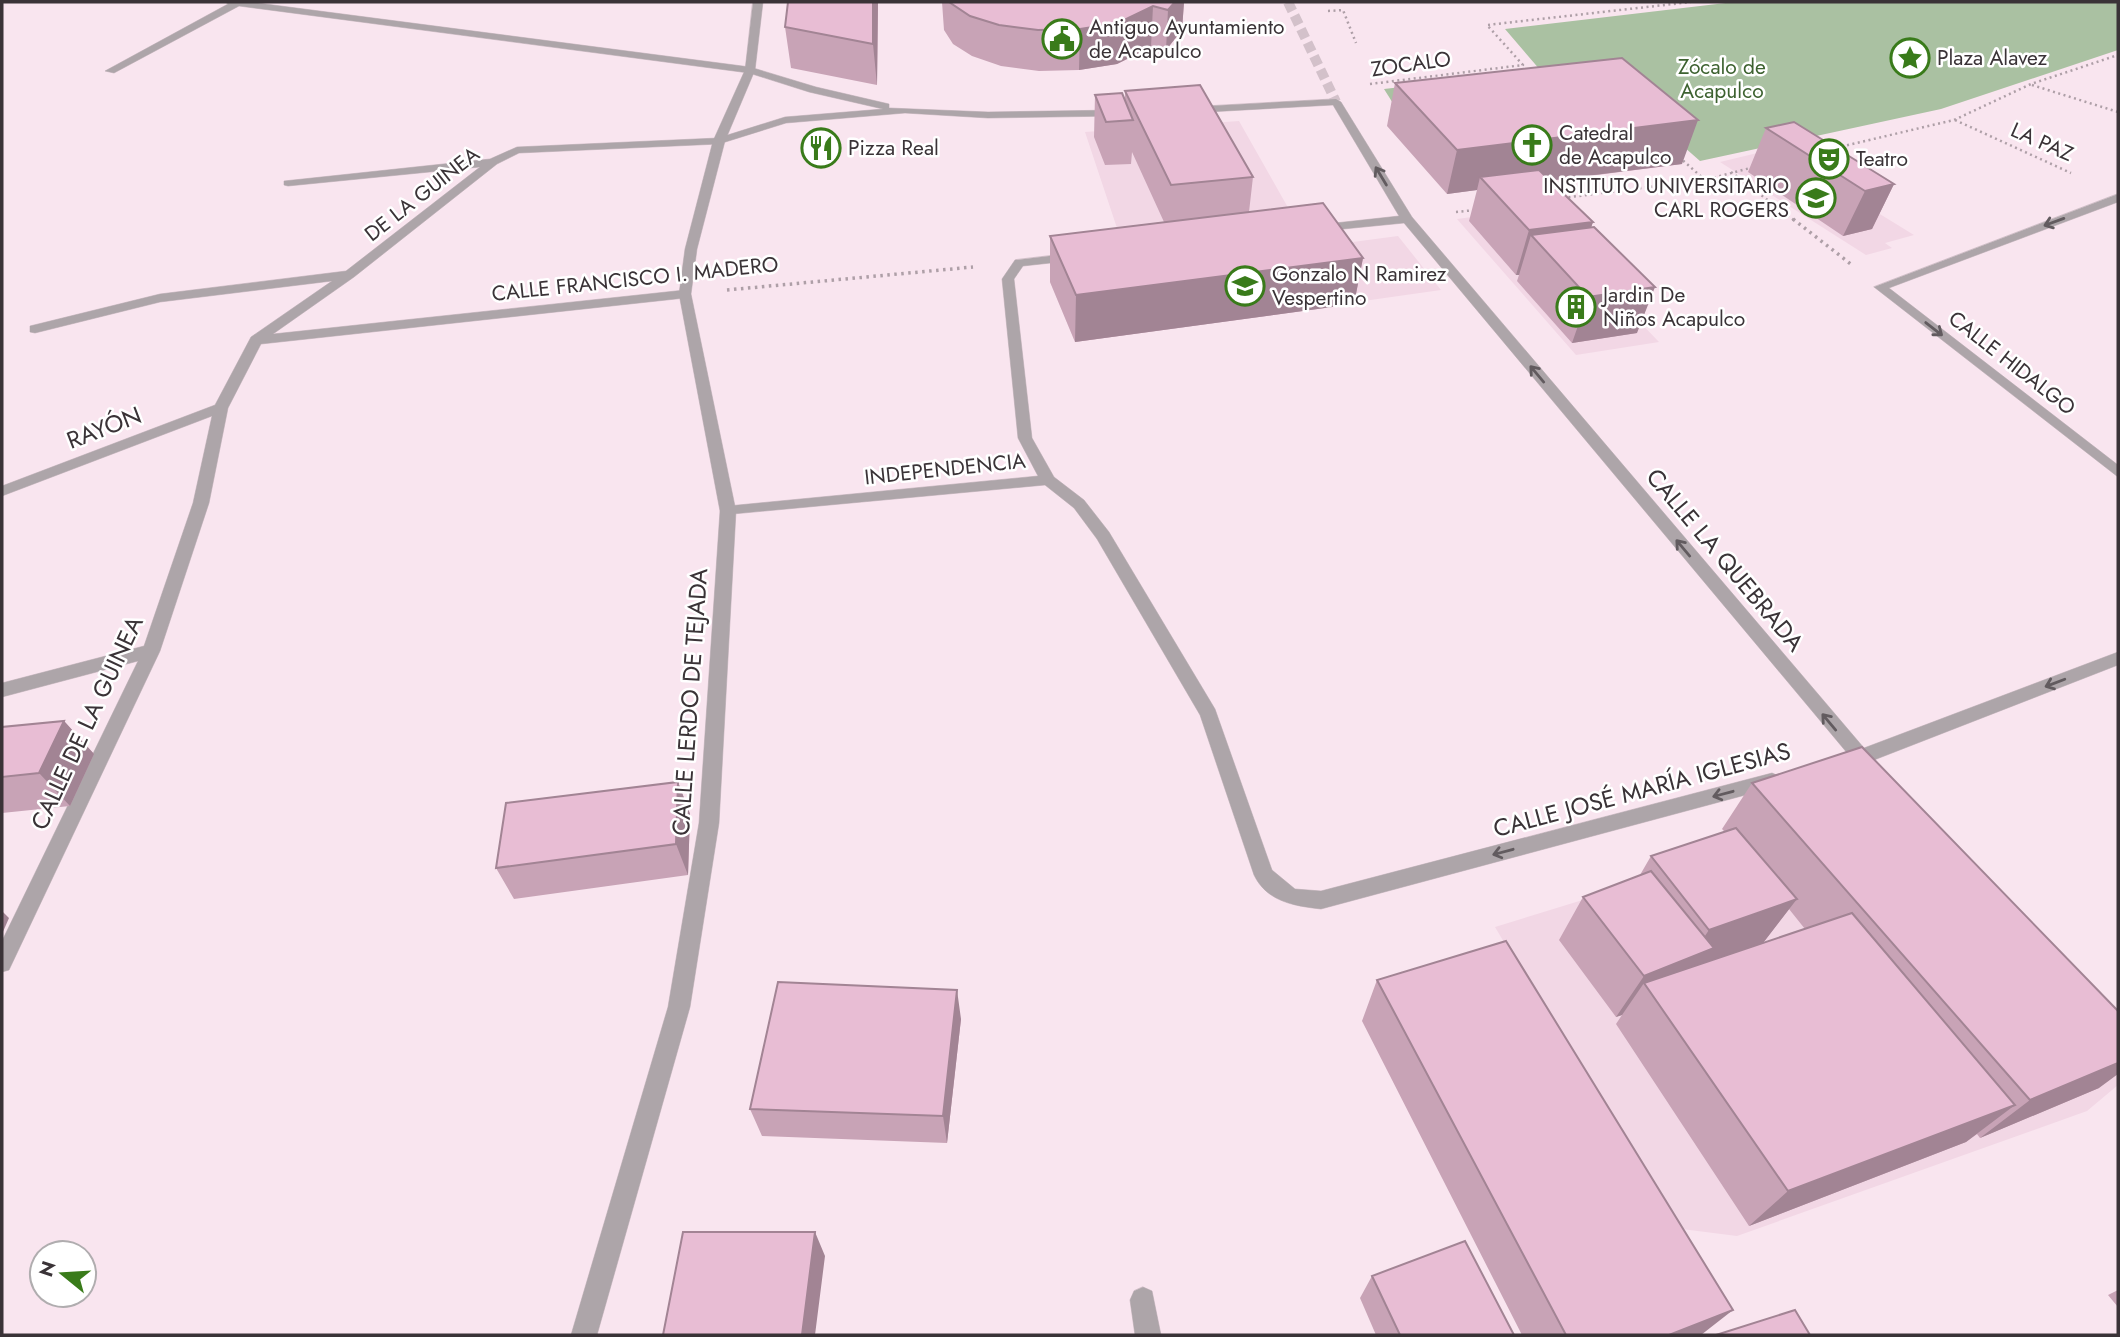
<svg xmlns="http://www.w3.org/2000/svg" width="2120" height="1337" font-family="Jost,sans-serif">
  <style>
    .built { fill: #f2d7e5 }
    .green { fill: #aac1a2 }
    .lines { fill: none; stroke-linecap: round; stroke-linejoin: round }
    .minor-tunnel { stroke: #d3c1ca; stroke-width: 10; stroke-dasharray: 10 5; stroke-linecap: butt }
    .minor-casing { stroke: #d3c1ca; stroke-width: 1 }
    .tertiary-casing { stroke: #d3c1ca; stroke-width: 1 }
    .path-far1 { stroke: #ae9fa7; stroke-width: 2.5; stroke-dasharray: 2 3.5; stroke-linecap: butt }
    .path { stroke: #ae9fa7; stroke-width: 3.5; stroke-dasharray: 2.5 4.5; stroke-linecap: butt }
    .minor { fill: #ada5a9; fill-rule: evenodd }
    .tertiary { fill: #ada5a9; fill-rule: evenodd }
    .wall { fill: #c8a3b6; fill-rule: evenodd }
    .shaded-wall { fill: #a28494 }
    .building { fill: #e8bdd4; stroke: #a28494; stroke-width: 2 }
    .oneway { stroke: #625b5f }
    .labels { text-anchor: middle; stroke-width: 5; stroke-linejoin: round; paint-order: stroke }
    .far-poi-label { font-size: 21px; fill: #3a3337; stroke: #fff; text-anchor: start }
    .far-street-label { font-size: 21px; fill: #3a3337; stroke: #fff }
    .far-park-label { font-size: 21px; fill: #3d6230; stroke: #fff }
    .street-label { font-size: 24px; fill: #3a3337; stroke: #fff }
  </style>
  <rect width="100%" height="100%" fill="#f9e5ef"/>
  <path class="built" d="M1239,121L1299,227L1123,246L1085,132Z
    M1774,149L1914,235L1885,243L1892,248L1866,255L1720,162Z
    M1531,209L1659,342L1576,355L1457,219Z
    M1398,236L1441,290L1075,342L1050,282Z
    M1726,856L2118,1053V1085L2087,1111L1737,1236L1674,1228L1495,927Z"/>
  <path class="green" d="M1734,2H2118V50L1941,109L1700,161L1619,90L1401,116L1384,89L1541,71L1505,29Z"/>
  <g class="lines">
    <path class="minor-tunnel" d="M1288,2L1336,102"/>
    <g class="minor-casing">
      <path id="minor" d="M225,2H250L750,67L816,87L889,104V108L988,112L1116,110L1121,113L1116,116L988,118L905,113L786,123L719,144L519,153L497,164L354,277L273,334L685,290L691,294L685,298L261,344L228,408L209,503L160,651L9,970L2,972V941L138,661L2,697V683L144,646L193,503L212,416L2,496V486L215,405L251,337L332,281L160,302L35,333L30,332V326L160,294L346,271L480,167L288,186L284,185V181L490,159L517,147L718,138L785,117L883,109L809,92L749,73L239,6L114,73L105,71L228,4Z
        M1336,99L1341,102L1412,217L1864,748L2118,652V665L1874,760L1879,768L1877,773C1867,776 1863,773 1857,766L1850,768L1843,766L1841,761L1848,754L1404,223L1313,232V226L1317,225L1399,216L1333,105L1190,113L1185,110L1190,107Z
        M2118,194V202L1889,288L2118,465V477L1874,287Z
        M1074,253L1080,257L1078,260L1023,266L1014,279L1032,438L1054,477L1084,500L1109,532L1215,709L1272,870L1295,889L1321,891L1772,773L1779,776L1781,781L1779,786L1321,909C1295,906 1267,902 1254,875L1200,715L1097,539L1074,508L1045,485L722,515L720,511L728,506L1038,476L1018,438L1002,279L1015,260Z
        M1143,1287L1152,1291L1161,1335H1135L1130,1300L1134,1291Z"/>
    </g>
    <g class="tertiary-casing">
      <path id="tertiary" d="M753,2H763L755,70L725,141L697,249L691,294L736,511L719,823L690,1007L597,1335H571L668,1007L699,823L720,511L679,294L685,249L713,141L745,70Z"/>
    </g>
    <path class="path-far1" d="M1328,11L1343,10L1356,43
      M1370,84L1523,65L1487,25L1691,2
      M2032,85L2118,112
      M1955,120L2071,173
      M1831,149L1954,120L2031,84L2118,55
      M1679,157L1705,180L1754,167
      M1731,172L1795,221
      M1563,198L1704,180
      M1456,212L1475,210"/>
    <path class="path" d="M1793,219L1852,265
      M727,290L973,267"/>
    <use href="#minor" class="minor"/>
    <use href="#tertiary" class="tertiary"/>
  </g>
  <path class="wall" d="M788,2H878L877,85L791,68L785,27Z
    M942,2H1184L1182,30L1166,50L1151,47L1117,64L1079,70L1039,71L1001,66L972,56L953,44L944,30Z
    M1395,83L1682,164L1550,181L1593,222L1591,227L1637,333L1572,343L1517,281L1519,275H1516L1469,221L1477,190L1447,194L1387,126Z
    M1125,91L1253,177L1249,212L1363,258L1354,304L1075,342L1050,282V236L1164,222L1132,152L1131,164L1105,165L1094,137L1095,95L1125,101Z
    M1766,128L1894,184L1872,229L1843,236L1748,172Z
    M64,721L94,754L70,806L2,813V727Z
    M678,782L690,814L688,875L514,899L496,868Z
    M1752,783L2099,1088L1980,1138L1977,1134L1966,1142L1749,1226L1616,1024L1622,1015L1616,1017L1559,940L1583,897L1640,875L1651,856L1725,832L1722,829ZM1789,909L1805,929L1763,943Z
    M1377,980L1701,1335H1522L1362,1021Z
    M961,1019L947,1143L762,1136L750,1109Z
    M1372,1276L1514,1335H1376L1360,1298Z
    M2118,1290V1307L2108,1295Z"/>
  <path class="shaded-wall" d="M873,2H878L877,85L873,44Z
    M1175,2H1184L1182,30L1166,50L1168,10Z
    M1153,6L1151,47L1117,64L1079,70L1080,29Z
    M1698,120L1682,164L1491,188L1480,177L1477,190L1447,194L1457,150Z
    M1894,184L1872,229L1843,236L1865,191Z
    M1593,222L1578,267L1531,235L1519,275H1516L1529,230Z
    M1363,258L1354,304L1075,342L1076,295Z
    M1655,287L1637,333L1572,343L1588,297Z
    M64,721L94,754L70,806L39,773Z
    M678,782L690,814L688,875L676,844Z
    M1797,899L1763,943L1644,983L1622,1015L1616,1017L1644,976L1690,958L1709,930Z
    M2,911L9,918L2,934Z
    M957,990L961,1019L947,1143L943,1116Z
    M2118,1063V1074L2099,1088L1980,1138L2030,1100Z
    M2015,1105L1966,1142L1749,1226L1788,1191Z
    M815,1232L825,1256L815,1335H802Z
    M1733,1310L1701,1335H1669Z"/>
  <path class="building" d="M788,2H873V44L785,27Z
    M949,2H1175L1168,10L1153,6L1118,23L1080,29L1038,30L999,25L970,16Z
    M1622,58L1698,120L1457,150L1395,83Z
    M1200,85L1253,177L1171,185L1125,91Z
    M1122,93L1133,120L1106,122L1095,95Z
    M1794,122L1894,184L1865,191L1766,128Z
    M1539,170L1593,222L1529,230L1480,177Z
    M1323,203L1363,258L1076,295L1050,236Z
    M1594,227L1655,287L1588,297L1531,235Z
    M64,721L39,773L2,777V727Z
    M1862,747L2118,1011V1063L2030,1100L1752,783Z
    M678,782L676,844L496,868L506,803Z
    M1736,828L1797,899L1709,930L1651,856Z
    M1651,871L1714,948L1644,976L1583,897Z
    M1852,913L2015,1105L1788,1191L1644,983Z
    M1506,941L1733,1310L1669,1335H1566L1377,980Z
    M778,982L957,990L943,1116L750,1109Z
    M683,1232H815L802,1335H663Z
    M1465,1241L1514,1335H1400L1372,1276Z
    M1795,1310L1810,1335H1716Z"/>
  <defs><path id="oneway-shaft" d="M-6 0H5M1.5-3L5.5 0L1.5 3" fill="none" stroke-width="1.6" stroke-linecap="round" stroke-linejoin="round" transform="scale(1.75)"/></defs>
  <g class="oneway">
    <use href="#oneway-shaft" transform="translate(1381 176) rotate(-121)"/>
    <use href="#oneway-shaft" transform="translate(2054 222) rotate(160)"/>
    <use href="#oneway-shaft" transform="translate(1934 329) rotate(38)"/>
    <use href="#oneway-shaft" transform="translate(1537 374) rotate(-130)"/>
    <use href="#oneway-shaft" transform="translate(1683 548) rotate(-130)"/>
    <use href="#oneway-shaft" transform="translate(2055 683) rotate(159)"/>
    <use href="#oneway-shaft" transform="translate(1829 722) rotate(-130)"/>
    <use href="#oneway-shaft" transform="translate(1723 794) rotate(165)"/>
    <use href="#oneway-shaft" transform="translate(1503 852) rotate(165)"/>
  </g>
  <defs>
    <g id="civic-ring" transform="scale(2.0125)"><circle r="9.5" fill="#fff" stroke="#397b1a" stroke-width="1.5"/><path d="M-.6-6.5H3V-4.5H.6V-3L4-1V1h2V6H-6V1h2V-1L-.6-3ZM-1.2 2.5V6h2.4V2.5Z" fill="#397b1a"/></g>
    <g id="sight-ring" transform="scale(2.0125)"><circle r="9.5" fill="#fff" stroke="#397b1a" stroke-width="1.5"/><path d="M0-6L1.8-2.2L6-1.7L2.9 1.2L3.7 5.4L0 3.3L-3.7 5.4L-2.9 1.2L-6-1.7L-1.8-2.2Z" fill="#397b1a"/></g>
    <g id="church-ring" transform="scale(2.0125)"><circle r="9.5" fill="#fff" stroke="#397b1a" stroke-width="1.5"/><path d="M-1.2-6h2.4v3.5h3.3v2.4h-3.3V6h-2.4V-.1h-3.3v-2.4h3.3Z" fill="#397b1a"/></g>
    <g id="restaurant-ring" transform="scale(2.0125)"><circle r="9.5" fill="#fff" stroke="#397b1a" stroke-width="1.5"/><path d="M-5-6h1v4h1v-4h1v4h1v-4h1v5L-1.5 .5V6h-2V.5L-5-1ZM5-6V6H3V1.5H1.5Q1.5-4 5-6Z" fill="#397b1a"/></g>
    <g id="theatre-ring" transform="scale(2.0125)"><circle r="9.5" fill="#fff" stroke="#397b1a" stroke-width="1.5"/><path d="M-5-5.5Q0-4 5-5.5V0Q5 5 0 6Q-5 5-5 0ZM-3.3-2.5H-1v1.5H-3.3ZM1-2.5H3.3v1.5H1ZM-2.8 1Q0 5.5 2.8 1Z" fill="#397b1a"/></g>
    <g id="school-ring" transform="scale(2.0125)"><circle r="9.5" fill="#fff" stroke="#397b1a" stroke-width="1.5"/><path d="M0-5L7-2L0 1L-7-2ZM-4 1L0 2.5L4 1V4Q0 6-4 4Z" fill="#397b1a"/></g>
    <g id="building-ring" transform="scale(2.0125)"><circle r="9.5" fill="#fff" stroke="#397b1a" stroke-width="1.5"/><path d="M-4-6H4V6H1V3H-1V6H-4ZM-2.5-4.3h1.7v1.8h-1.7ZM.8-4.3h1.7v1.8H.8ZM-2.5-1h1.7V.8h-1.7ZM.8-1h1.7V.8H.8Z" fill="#397b1a"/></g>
  </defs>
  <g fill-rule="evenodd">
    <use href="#civic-ring" x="1062" y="39"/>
    <use href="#sight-ring" x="1910" y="58"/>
    <use href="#church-ring" x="1532" y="145"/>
    <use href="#restaurant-ring" x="821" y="148"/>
    <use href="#theatre-ring" x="1829" y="159"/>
    <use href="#school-ring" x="1816" y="198"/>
    <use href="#school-ring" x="1245" y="286"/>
    <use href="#building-ring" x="1576" y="307"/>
  </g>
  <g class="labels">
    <g class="far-poi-label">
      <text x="1089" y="34">Antiguo Ayuntamiento<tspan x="1089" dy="24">de Acapulco</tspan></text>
      <text x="1937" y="65">Plaza Alavez</text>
      <text x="1559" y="140">Catedral<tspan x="1559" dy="24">de Acapulco</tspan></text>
      <text x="848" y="155">Pizza Real</text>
      <text x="1856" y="166">Teatro</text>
      <text x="1789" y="193" text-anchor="end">INSTITUTO UNIVERSITARIO<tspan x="1789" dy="24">CARL ROGERS</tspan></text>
      <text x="1272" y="281">Gonzalo N Ramirez<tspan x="1272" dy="24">Vespertino</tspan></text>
      <text x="1603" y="302">Jardin De<tspan x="1603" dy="24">Niños Acapulco</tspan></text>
    </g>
    <g class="far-street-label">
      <text transform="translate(1411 64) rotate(-8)" y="7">ZOCALO</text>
      <text transform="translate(2042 142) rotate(24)" y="7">LA PAZ</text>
      <text transform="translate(422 194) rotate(-38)" y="7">DE LA GUINEA</text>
      <text transform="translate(635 279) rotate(-6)" y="7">CALLE FRANCISCO I. MADERO</text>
      <text transform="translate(2012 363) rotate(38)" y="7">CALLE HIDALGO</text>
      <text transform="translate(945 469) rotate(-6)" y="7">INDEPENDENCIA</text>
    </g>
    <g class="far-park-label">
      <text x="1722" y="74">Zócalo de<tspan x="1722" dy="24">Acapulco</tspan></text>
    </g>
    <g class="street-label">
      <text transform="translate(104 428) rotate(-21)" y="8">RAYÓN</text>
      <text transform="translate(1725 560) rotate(50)" y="8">CALLE LA QUEBRADA</text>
      <text transform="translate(690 702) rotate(-86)" y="8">CALLE LERDO DE TEJADA</text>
      <text transform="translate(87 723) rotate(-65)" y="8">CALLE DE LA GUINEA</text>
      <text transform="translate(1642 790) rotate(-15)" y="8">CALLE JOSÉ MARÍA IGLESIAS</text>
    </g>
  </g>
  <rect width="2120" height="1337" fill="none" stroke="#3a3337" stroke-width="7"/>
  <g transform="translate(63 1274) rotate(288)"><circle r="33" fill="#ffffff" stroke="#b0adaf" stroke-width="2"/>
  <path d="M0-5L12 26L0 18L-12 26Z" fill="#397b1a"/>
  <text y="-10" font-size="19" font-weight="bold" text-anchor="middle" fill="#3a3337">N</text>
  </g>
</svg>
